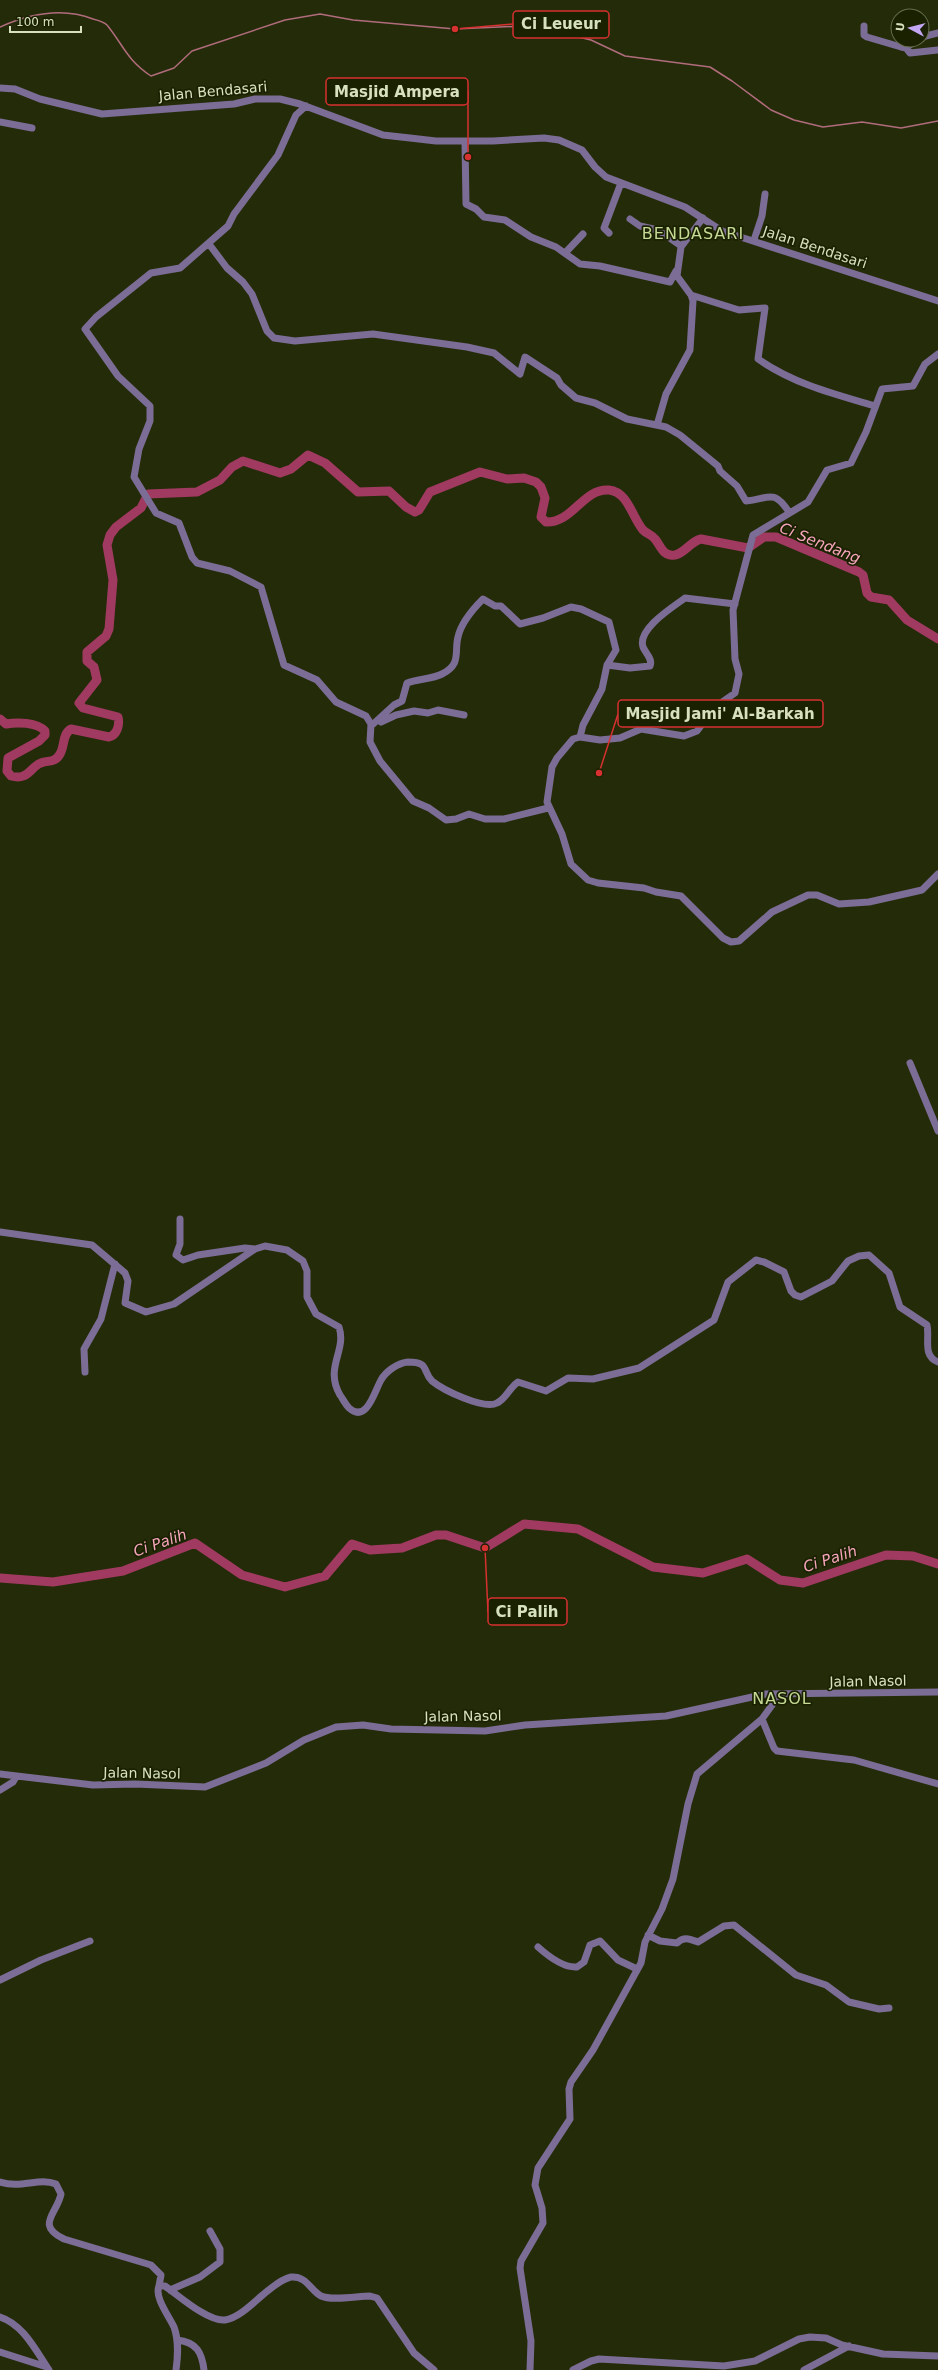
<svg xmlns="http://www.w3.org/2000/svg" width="938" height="2370" font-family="'DejaVu Sans',sans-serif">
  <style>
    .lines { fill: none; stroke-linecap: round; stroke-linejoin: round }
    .stream { stroke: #b06c7c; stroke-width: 1.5 }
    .river { stroke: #a03a60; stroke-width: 9 }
    .minor { stroke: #7b6d95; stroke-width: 7 }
    .labels { text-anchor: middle; stroke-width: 3.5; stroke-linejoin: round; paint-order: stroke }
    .street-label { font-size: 14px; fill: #d7e1bf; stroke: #1a2101 }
    .water-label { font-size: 15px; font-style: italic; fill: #f7a5bd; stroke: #1a2101 }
    .quarter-label { font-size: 16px; letter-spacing: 1px; fill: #c6d995; stroke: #1a2101 }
    .leader { fill: none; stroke: #d63130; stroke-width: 1.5 }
    .callout-dot { fill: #d63130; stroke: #1a2101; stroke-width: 1.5 }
    .callout { fill: #1a2101; stroke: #d63130; stroke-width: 1.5 }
    .callout-label { font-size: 15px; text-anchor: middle; font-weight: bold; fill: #d7e1bf }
  </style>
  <rect width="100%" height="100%" fill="#242b08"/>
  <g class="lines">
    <path class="stream" d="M0,27C29,14 62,7 93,19C97,20 104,22 107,25C124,46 126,59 151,76L174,68L192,51L285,20L320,14L353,20L455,29L524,26L562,33L591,40L625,56L710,67L732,81L771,110L794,120L823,127L862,122L901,128L938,121"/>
    <path class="river" d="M0,719L6,724C17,722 37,722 45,731V735L39,741L8,758L7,771L11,776C15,777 19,778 23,776C30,774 34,765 41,763C48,760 55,763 60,754C65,746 62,734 71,729L109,737C117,735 120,725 118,717L83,708L79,703L97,680L94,667L87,661V652L106,636L109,629L113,580L107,545L110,535L116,527L141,508L148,494L197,492L220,480L232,467L243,461L280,473L291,469L308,455L325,463L358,492L389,491L406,507L415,512L419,510L430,492L480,472L507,479L524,478L536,482L541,487L545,498L541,517L546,522C573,523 583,488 609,490C628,492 632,517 643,530C647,534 652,535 655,539C661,546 663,557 675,555C685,553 691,541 701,539L748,548L764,537H776L859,572L863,575L867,593L871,597L889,600L907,620L938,639
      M0,1578L53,1582L123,1571L195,1543L242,1575L285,1587L325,1576L352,1544L370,1550L402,1548L436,1535H446L485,1548L524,1524L578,1529L653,1567L703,1573L747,1559L780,1580L803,1583L886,1555L913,1556L938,1564"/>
    <path class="minor" d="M864,26V35L867,37L901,47L906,48L916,40
      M922,37L938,33
      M906,48L910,53L938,50
      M0,88L15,89L40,99L102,114L234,104L255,99H280L300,104L383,135L410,138L436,141H493L544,138L559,140L582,150L595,167L606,177L685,207L722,231L938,301
      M306,106L296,115L278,155L234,214L228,226L180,268L151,273L96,317L85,329L118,376L150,406V421L139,449L134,477L156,513L179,523L192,557L197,563L230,571L261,587L284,665L317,680L336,702L366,716L371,724L370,742L380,761L413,801L429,808L446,820L456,819L469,814L485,819H504L548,808
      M0,122L32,128
      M465,142L466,204L476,209L484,217L505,220L531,237L556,247L580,264L600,266L670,282L676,271
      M630,219L640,226L658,230L681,246
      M609,233L604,228L621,183
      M754,240L762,216L765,194
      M209,244L227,268L243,282L252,294L267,331L274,338L295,341L373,334L467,347L494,353L520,374L525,357L557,378L561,385L576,398L595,403L627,419L666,427L680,435L718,466L720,471L737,486L746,501C769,499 773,488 789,512
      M565,253L583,234
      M691,295L739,310L765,308L758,359C794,384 834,394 875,406
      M938,354L925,364L913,386L882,389L866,432L851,463L827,470L808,502L753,535L733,610L735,659L739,674L735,693L715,707L697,731L684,736L641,729L620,738L600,740L580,737L573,739L557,758L552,767L547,802L562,834L571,864L588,880L598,883L644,888L656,892L681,896L723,938L731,942L739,941L772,912L808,895H817L839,904L869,902L922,890L938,874
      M657,425L666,394L690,350L693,301L691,295L677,276L681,247L703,218
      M607,665L630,668L650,666C653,659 646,654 643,647C637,629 673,607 685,598L735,604
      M381,722L396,715L414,711L428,713L438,710L464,715
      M371,726L394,705L402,701L407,683C418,679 432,679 442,674C462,664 454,652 458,637C461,623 473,609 483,599L495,606H501L520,624L543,618L571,607L581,609L609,622L616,650L607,665L602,689L583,725L580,737
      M910,1063L938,1131
      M180,1219V1244L176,1255L183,1260L198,1255L245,1248L255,1249
      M0,1232L92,1245L125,1273L128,1281L125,1303L146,1312L174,1304L255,1249L265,1246L287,1250L303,1261L307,1271V1297L316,1314L339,1327C347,1351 324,1367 340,1395C343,1399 345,1404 349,1408C367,1424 375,1390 381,1380C386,1371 398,1363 408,1362C430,1362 422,1371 432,1381C443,1390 484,1410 497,1403C506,1399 509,1388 518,1382L546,1391L568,1378L593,1379L639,1368L714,1320L728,1282L756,1260L764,1262L784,1272L791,1291L795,1295L801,1297L832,1281L848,1261L859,1256L869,1255L889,1273L900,1307L927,1325C930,1338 922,1356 938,1362
      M85,1372L84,1349L101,1319L115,1264
      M762,1719L774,1748L777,1751L854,1760L938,1784
      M0,1774L93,1785L135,1784L205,1787L266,1763L304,1740L336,1727L363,1725L391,1729L485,1731L525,1725L666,1716L766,1694L938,1692
      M0,1790L13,1782L16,1777
      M648,1935L660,1941L677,1943C684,1936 690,1939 698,1942L724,1926L734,1925L796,1975L826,1985L849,2002L879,2009L889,2008
      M538,1947C548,1956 563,1968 577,1967L584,1962L590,1945L600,1941L618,1960L637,1969
      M0,1980L41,1960L90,1941
      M0,2182C21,2189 39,2177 56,2184L61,2194C57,2214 35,2225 64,2239L151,2265L161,2275L159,2286
      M170,2290L200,2277L220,2262V2249L210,2231
      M0,2317C23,2324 36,2351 49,2370
      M177,2340C197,2342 202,2353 204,2370
      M0,2352L47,2367
      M176,2370C178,2355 179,2341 174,2327C169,2316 154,2297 159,2286H165C178,2295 208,2322 225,2320C239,2318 254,2302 265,2293C273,2287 281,2279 291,2277C307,2276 310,2290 321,2296C332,2301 358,2296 370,2296L377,2298L414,2353L434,2370
      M530,2370L531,2341L520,2268L521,2261L543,2223L542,2208L535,2185L538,2168L570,2119L569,2089L571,2082L593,2050L641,1963L645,1942L662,1909L673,1879L688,1804L697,1774L762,1719L780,1694
      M573,2370L591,2361L599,2359L724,2366L755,2361L799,2339L810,2337L826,2338L842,2345L883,2354L938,2356
      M804,2370L849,2346"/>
  </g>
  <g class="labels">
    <g class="street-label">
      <text transform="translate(213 91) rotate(-5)" y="5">Jalan Bendasari</text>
      <text transform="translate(815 247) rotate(18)" y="5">Jalan Bendasari</text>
      <text transform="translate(868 1681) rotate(-1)" y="5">Jalan Nasol</text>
      <text transform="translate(463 1716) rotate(-1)" y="5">Jalan Nasol</text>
      <text transform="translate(142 1773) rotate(1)" y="5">Jalan Nasol</text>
    </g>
    <g class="water-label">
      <text transform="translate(820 543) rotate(22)" y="5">Ci Sendang</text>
      <text transform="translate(160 1543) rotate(-19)" y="5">Ci Palih</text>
      <text transform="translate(830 1559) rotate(-18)" y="5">Ci Palih</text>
    </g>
    <g class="quarter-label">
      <text x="693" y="239">BENDASARI</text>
      <text x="782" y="1704">NASOL</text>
    </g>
  </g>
  <path class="leader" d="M455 29L513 24M468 157L468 91M599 773L618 714M485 1548L488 1612"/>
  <g class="callout-dot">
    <circle cx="455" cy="29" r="4"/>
    <circle cx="468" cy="157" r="4"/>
    <circle cx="599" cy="773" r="4"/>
    <circle cx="485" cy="1548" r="4"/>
  </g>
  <g class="callout">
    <rect x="513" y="11" width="96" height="27" rx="4"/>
    <rect x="326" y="78" width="142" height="27" rx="4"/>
    <rect x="618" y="700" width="205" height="27" rx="4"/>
    <rect x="488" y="1598" width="79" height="27" rx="4"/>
  </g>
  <g class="callout-label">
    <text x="561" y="29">Ci Leueur</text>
    <text x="397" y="97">Masjid Ampera</text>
    <text x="720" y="719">Masjid Jami' Al-Barkah</text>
    <text x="527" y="1617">Ci Palih</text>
  </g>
  <g transform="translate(910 28) rotate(277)"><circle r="19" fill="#1a2101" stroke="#666e4d"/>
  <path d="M0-3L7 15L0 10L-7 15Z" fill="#c3a7f2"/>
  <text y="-6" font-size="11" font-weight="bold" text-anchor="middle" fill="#d7e1bf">U</text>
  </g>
  <path d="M10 26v6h71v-6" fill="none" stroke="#d7e1bf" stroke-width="2"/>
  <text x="16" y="26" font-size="12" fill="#d7e1bf" stroke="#1a2101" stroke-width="3" paint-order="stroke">100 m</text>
</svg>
